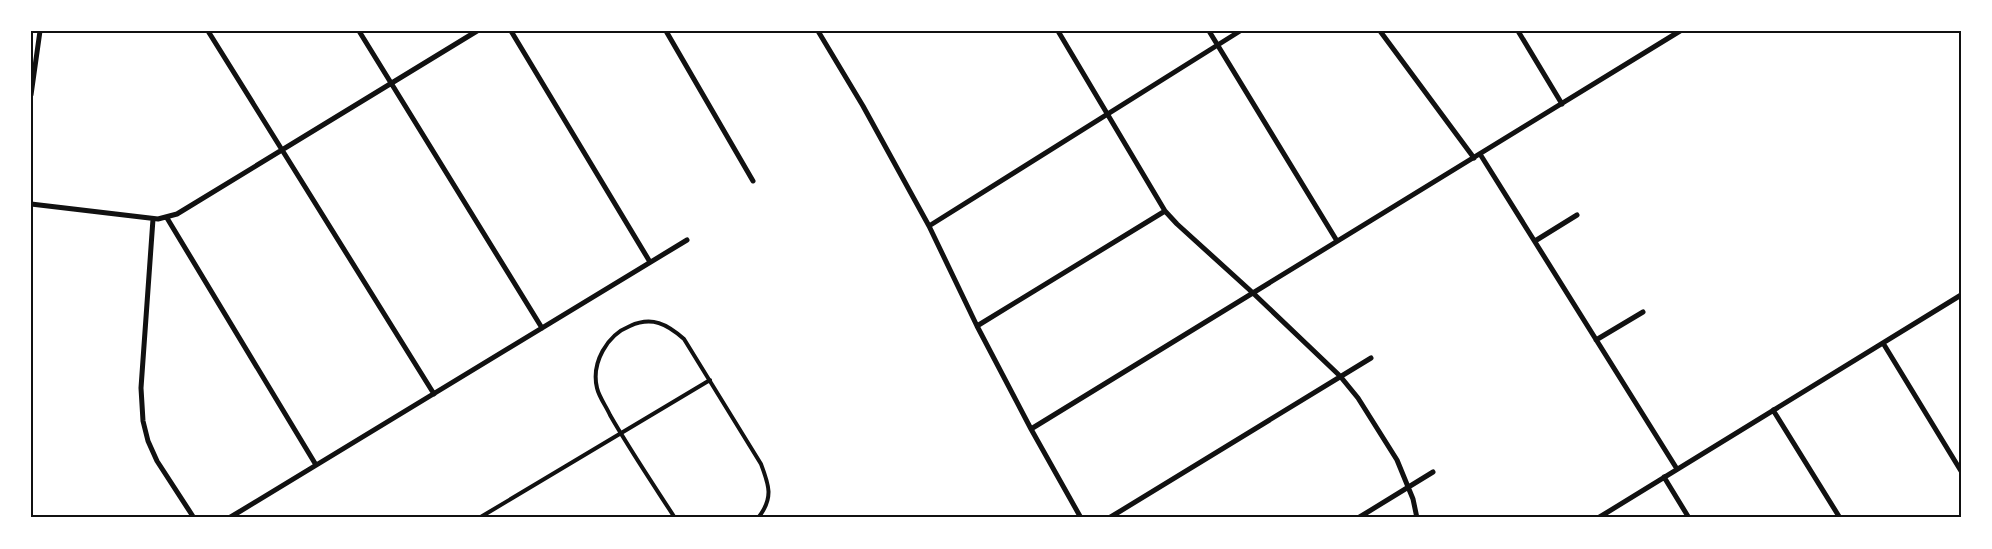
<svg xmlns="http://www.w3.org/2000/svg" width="1992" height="549" font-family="'Source Sans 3',sans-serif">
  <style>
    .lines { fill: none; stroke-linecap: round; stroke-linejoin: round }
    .service { stroke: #111; stroke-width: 4 }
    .minor { stroke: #111; stroke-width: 5 }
    .neatline { fill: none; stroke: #111; stroke-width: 2 }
  </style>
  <rect width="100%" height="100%" fill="#fff"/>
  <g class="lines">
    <path class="service" d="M479,518L710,380
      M675,518C653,484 630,450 610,415C606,406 599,397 597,388C591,363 607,335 630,326C652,316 667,324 684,339L761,464C769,485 774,498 758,518"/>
    <path class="minor" d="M208,31L434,394
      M359,31L542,328
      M511,31L650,262
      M666,31L753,181
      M818,31L863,106L929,226L977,326L1031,429L1081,518
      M1058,31L1165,211L1177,224L1253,293L1340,376L1358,398L1397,460L1413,499L1417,518
      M1209,31L1337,241
      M1380,31L1474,158
      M1518,31L1562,104
      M31,95L40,31
      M1480,154L1677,469
      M31,204L158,219L177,214L477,31
      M167,218L316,465
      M153,219L141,388L143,421L148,441L157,461L194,518
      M929,226L1240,31
      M1535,241L1577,215
      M977,326L1165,211
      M1596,340L1643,312
      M1883,343L1961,471
      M1773,410L1840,518
      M1031,429L1680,31
      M1664,477L1689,518
      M229,518L687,240
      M1109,518L1371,358
      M1358,518L1433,472
      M1598,518L1961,295"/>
  </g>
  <rect width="1992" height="549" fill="none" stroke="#ffffff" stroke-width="65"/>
  <rect x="32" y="32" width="1928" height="484" class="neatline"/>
</svg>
